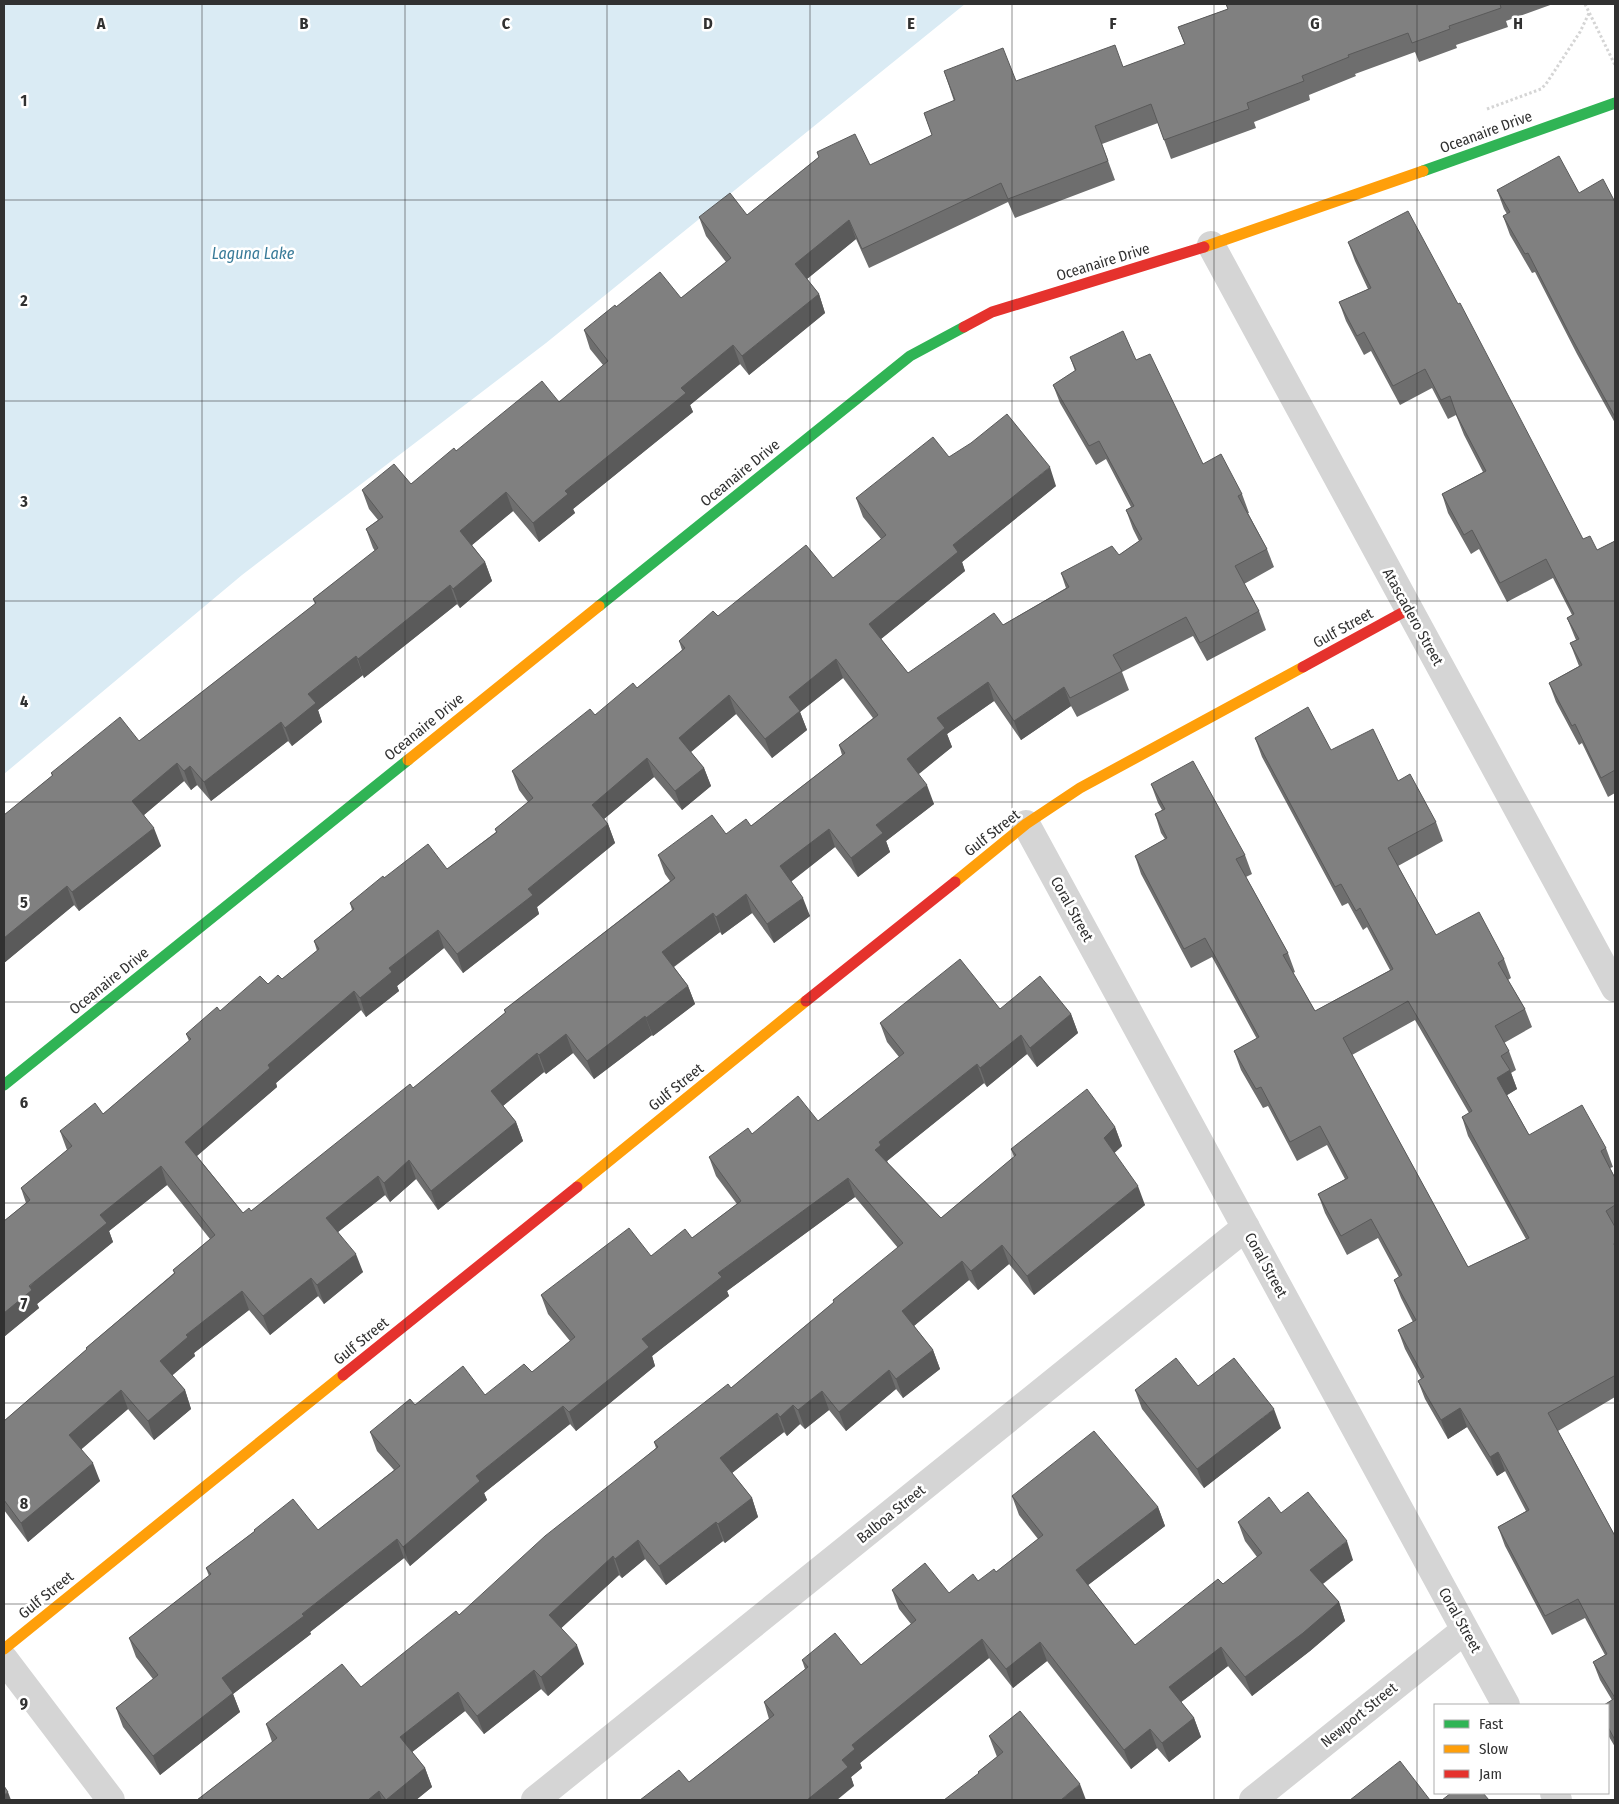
<svg xmlns="http://www.w3.org/2000/svg" width="1619" height="1804" font-family="'Fira Sans Condensed',sans-serif">
  <style>
    .water { fill: #daebf4 }
    .lines { fill: none; stroke-linecap: round; stroke-linejoin: round }
    .path { stroke: #d5d5d5; stroke-width: 3; stroke-dasharray: 2.5 2.5; stroke-linecap: butt }
    .street { stroke: #d5d5d5; stroke-width: 28 }
    .fast { stroke: #30b455; stroke-width: 11 }
    .slow { stroke: #ff9f0a; stroke-width: 11 }
    .jam { stroke: #e5322d; stroke-width: 11 }
    .wall { fill: #6e6e6e; fill-rule: evenodd }
    .shaded-wall { fill: #5a5a5a }
    .building { fill: #808080; stroke: #5a5a5a; fill-rule: evenodd }
    .grid { fill: none; stroke: #313131; stroke-width: 1; stroke-opacity: 0.55 }
    .labels { text-anchor: middle; stroke-width: 5; stroke-linejoin: round; paint-order: stroke }
    .street-label { font-size: 15px; fill: #313131; stroke: #fff }
    .water-label { font-size: 16px; font-style: italic; fill: #397b99; stroke: #fff }
    .grid-label { font-size: 16px; text-anchor: middle; font-weight: bold; fill: #313131; stroke: #fff; stroke-width: 5; stroke-linejoin: round; paint-order: stroke }
  </style>
  <rect width="100%" height="100%" fill="#fff"/>
  <path class="water" d="M4,4H965L546,343L242,575L4,774Z"/>
  <g class="lines">
    <path class="path" d="M1585,4L1615,65
      M1487,109L1541,89L1546,84L1580,32L1589,13"/>
    <path class="street" d="M1211,245L1615,988
      M1026,824L1506,1705
      M4,1659L111,1800
      M1554,1793L1558,1800
      M535,1800L1246,1227
      M1253,1800L1465,1630"/>
    <path class="fast" d="M1423,171L1615,103
      M599,606L910,356L964,327
      M4,1085L408,760"/>
    <path class="slow" d="M1204,247L1423,171
      M408,760L599,606
      M955,882L1026,824L1080,788L1303,667
      M577,1187L806,1001
      M4,1649L343,1375"/>
    <path class="jam" d="M964,327L992,312L1204,247
      M1303,667L1409,609
      M806,1001L955,882
      M343,1375L577,1187"/>
  </g>
  <path class="wall" d="M1226,4H1553L1506,21L1508,27L1456,45L1457,48L1419,62L1415,52L1355,74L1356,76L1309,95L1310,100L1254,122L1256,128L1171,159L1158,123L1102,144L1115,180L1015,218L1008,202L869,268L856,239L807,279L819,294L825,313L749,375L740,364L690,405L693,412L573,509L575,513L539,542L513,511L472,545L485,562L492,581L460,608L457,604L364,678L363,675L318,710L322,722L292,746L288,741L211,801L197,785L191,790L184,781L144,815L161,846L79,911L74,905L4,963V815L52,776L51,773L139,741L315,604L313,599L375,551L373,548L366,529L378,520L369,509L362,490L411,484L456,451L559,402L603,365L590,349L584,330L616,307L681,298L726,262L706,236L699,217L747,215L819,157L817,152L870,165L932,135L924,113L954,101L944,71L1016,81L1123,67L1185,45L1178,27L1228,9Z
    M1497,190L1579,193L1615,202V423L1577,354L1535,272L1532,273L1510,235L1503,216L1507,214L1504,209Z
    M1348,242L1583,539L1597,550L1615,541V793L1608,797L1582,743L1579,745L1556,702L1549,683L1579,666L1570,643L1576,640L1567,618L1572,615L1553,578L1507,602L1479,549L1471,554L1448,513L1442,494L1483,472L1464,435L1456,415L1448,419L1432,388L1400,405L1371,351L1364,355L1346,321L1339,302L1368,289L1355,261Z
    M1070,357L1136,360L1203,464L1242,494L1249,513H1248L1267,549L1274,567L1244,584L1259,611L1266,630L1207,661L1193,636L1122,672L1129,690L1077,717L1071,706L1021,740L994,701L947,734L952,747L918,774L934,804L886,841L890,852L858,877L835,847L791,881L810,916L774,943L752,913L722,935L720,932L674,967L688,986L695,1004L653,1036L652,1035L594,1079L573,1053L546,1074L544,1072L503,1106L516,1122L523,1141L438,1210L416,1179L390,1202L385,1195L338,1232L363,1272L324,1304L318,1296L270,1335L249,1310L194,1353L195,1356L172,1375L185,1390L191,1409L154,1440L128,1409L81,1449L100,1481L28,1542L4,1510V1421L87,1349L86,1348L174,1273L173,1270L210,1239L167,1185L109,1231L113,1242L37,1304L39,1308L5,1336L4,1334V1221L26,1203L21,1188L67,1150L60,1131L103,1114L189,1041L186,1034L220,1011L268,984L282,979L317,951L314,941L352,910L350,903L384,878L447,869L496,832L495,829L528,802L519,790L512,771L595,715L637,688L682,650L679,641L718,616L833,578L881,539L863,517L856,498L949,457L1056,486L962,562L965,571L881,639L908,673L1003,625L1066,588L1061,573L1119,555L1139,541L1133,529L1126,510L1131,507L1106,459L1096,465L1060,403L1053,385L1075,371ZM843,678L873,718L839,745L842,755L751,826L658,855L665,874L670,881L504,1010L505,1013L413,1088L251,1211L243,1213L197,1156L277,1087L276,1083L361,1010L366,1017L399,991L397,986L444,948L463,973L539,914L537,907L615,843L608,824L604,819L654,777L682,810L711,786L704,768L691,752L736,714L772,758L807,730L800,712Z
    M1255,738L1331,750L1398,781L1436,822L1443,841L1398,866L1436,935L1504,959L1511,978L1508,980L1525,1009L1532,1027L1504,1043L1509,1051L1516,1070L1511,1073L1517,1089L1507,1095L1529,1135L1606,1148L1613,1167L1610,1168L1615,1178V1397L1558,1431L1615,1536V1747L1608,1735V1705L1612,1700L1600,1680L1593,1662L1605,1655L1585,1618L1552,1635L1505,1546L1498,1527L1526,1511L1505,1471L1497,1476L1467,1427L1448,1439L1425,1399L1418,1381L1421,1379L1405,1349L1398,1330L1413,1322L1401,1298L1394,1280L1399,1277L1378,1238L1347,1255L1325,1213L1318,1194L1345,1179L1327,1145L1297,1161L1268,1106L1263,1108L1241,1070L1234,1051L1257,1039L1212,957L1191,968L1141,874L1135,856L1165,839L1161,833L1155,814L1162,810L1158,803L1151,784L1245,855L1252,874L1246,877L1288,953L1295,972L1293,973L1315,1011L1390,970L1367,927L1363,930L1348,903L1342,906L1262,757ZM1415,1020L1469,1113L1462,1117L1468,1136L1526,1239L1468,1267L1352,1055Z
    M1000,1009L1071,1014L1078,1033L1037,1067L1027,1054L987,1087L984,1083L887,1161L888,1163L941,1218L1014,1157L1011,1149L1115,1127L1122,1146L1114,1153L1145,1205L1034,1295L1009,1264L978,1290L969,1280L914,1326L933,1350L940,1369L903,1398L896,1389L846,1431L829,1410L805,1429L800,1424L787,1436L784,1432L732,1473L752,1498L758,1517L725,1543L723,1541L666,1585L645,1559L622,1578L619,1575L561,1628L584,1664L548,1696L541,1689L484,1734L465,1711L412,1752L425,1768L432,1787L416,1800H197L272,1742L266,1724L361,1687L459,1615L656,1448L654,1442L731,1388L834,1302L833,1300L898,1248L855,1197L727,1291L729,1296L652,1356L655,1366L576,1431L570,1424L484,1493L487,1500L410,1566L404,1558L310,1632L311,1634L233,1694L240,1712L160,1775L123,1727L116,1708L153,1679L136,1657L129,1638L209,1576L206,1568L255,1531L254,1530H318L394,1470L377,1451L370,1432L415,1405L485,1395L532,1372L570,1341L548,1314L541,1295L651,1256L692,1238L737,1204L716,1176L709,1157L752,1134L818,1121L899,1057L887,1042L880,1023Z
    M1198,1386L1281,1428L1204,1488L1142,1409L1135,1390Z
    M1012,1496L1158,1507L1165,1526L1088,1585L1135,1645L1223,1584L1257,1557L1245,1541L1238,1522L1281,1513L1353,1560L1323,1584L1339,1602L1345,1621L1310,1651L1252,1696L1228,1666L1181,1702L1194,1718L1201,1737L1169,1762L1157,1748L1131,1769L1047,1661L1013,1688L989,1658L860,1763L862,1768L851,1777L854,1786L689,1782L769,1719L764,1702L805,1669L802,1660L861,1665L911,1624L899,1609L892,1590L949,1593L978,1581L996,1572L1038,1539L1019,1515Z
    M989,1736L1086,1800L978,1774V1772L997,1757Z"/>
  <path class="shaded-wall" d="M849,220L856,239L802,283L795,264Z
    M819,294L825,313L749,375L742,356Z
    M733,345L740,364L690,405L693,412L573,509L575,513L539,542L533,523L565,491L681,388Z
    M1050,467L1056,486L962,562L965,571L876,643L869,624L953,545Z
    M506,492L513,511L466,550L460,531Z
    M485,562L492,581L460,608L453,589Z
    M450,585L457,604L364,678L358,659Z
    M356,656L363,675L318,710L322,722L292,746L285,728L308,694Z
    M836,659L843,678L800,712L807,730L772,758L765,739L789,697Z
    M988,682L994,701L947,734L952,747L914,778L907,759L937,718Z
    M1064,687L1071,706L1021,740L1014,721Z
    M729,695L736,714L686,756L679,738Z
    M281,722L288,741L211,801L204,782Z
    M647,758L654,777L598,824L592,805Z
    M177,763L184,781L138,820L132,801Z
    M190,766L197,785L191,790L184,771Z
    M704,768L711,786L682,810L675,791Z
    M927,785L934,804L886,841L890,852L858,877L851,858L876,825Z
    M608,824L615,843L537,907L539,914L463,973L457,954L528,889Z
    M154,828L161,846L79,911L72,892Z
    M829,829L835,847L787,885L780,866Z
    M67,886L74,905L4,963V938Z
    M746,894L752,913L722,935L716,917Z
    M803,898L810,916L774,943L767,924Z
    M713,913L720,932L669,970L662,952Z
    M438,930L444,948L397,986L399,991L366,1017L360,998L389,968Z
    M688,986L695,1004L653,1036L646,1018Z
    M354,991L361,1010L276,1083L277,1087L192,1160L185,1142L268,1065Z
    M1071,1014L1078,1033L1037,1067L1030,1048Z
    M645,1016L652,1035L594,1079L587,1061Z
    M566,1034L573,1053L546,1074L539,1055Z
    M1021,1035L1027,1054L987,1087L980,1068Z
    M537,1053L544,1072L498,1110L491,1091Z
    M977,1064L984,1083L887,1161L888,1164L875,1150L879,1142Z
    M1510,1070L1517,1089L1504,1097L1497,1078Z
    M516,1122L523,1141L438,1210L431,1191Z
    M1115,1127L1122,1146L1110,1157L1104,1138Z
    M409,1160L416,1179L390,1202L384,1183Z
    M161,1166L167,1185L109,1231L113,1242L37,1304L39,1308L5,1336L4,1333V1313L100,1215Z
    M378,1176L385,1195L333,1236L326,1218Z
    M848,1178L855,1197L727,1291L729,1296L652,1356L655,1366L576,1431L569,1412L642,1339L718,1273Z
    M1138,1186L1145,1205L1034,1295L1027,1276Z
    M1002,1245L1009,1264L978,1290L971,1271Z
    M356,1254L363,1272L324,1304L317,1285Z
    M962,1261L969,1280L909,1330L902,1311Z
    M311,1278L318,1296L270,1335L263,1316Z
    M242,1291L249,1310L194,1353L195,1356L167,1380L160,1361L186,1335Z
    M933,1350L940,1369L903,1398L896,1379Z
    M889,1370L896,1389L846,1431L839,1412Z
    M121,1390L128,1409L76,1454L69,1435Z
    M185,1390L191,1409L154,1440L148,1421Z
    M822,1391L829,1410L805,1429L798,1410Z
    M793,1405L800,1424L787,1436L780,1417Z
    M563,1406L570,1424L484,1493L487,1500L410,1566L403,1547L476,1476Z
    M1460,1408L1467,1427L1448,1439L1441,1420Z
    M1274,1409L1281,1428L1204,1488L1197,1469Z
    M777,1413L784,1432L727,1477L720,1458Z
    M1498,1452L1505,1471L1497,1476L1490,1457Z
    M93,1463L100,1481L28,1542L21,1523Z
    M752,1498L758,1517L725,1543L718,1524Z
    M1158,1507L1165,1526L1083,1589L1076,1570Z
    M716,1522L723,1541L666,1585L659,1566Z
    M397,1539L404,1558L310,1632L311,1634L233,1694L240,1712L160,1775L153,1756L222,1678Z
    M638,1540L645,1559L622,1578L615,1559Z
    M1347,1541L1353,1560L1317,1588L1310,1570Z
    M613,1556L619,1575L556,1633L549,1615Z
    M1339,1602L1345,1621L1310,1651L1252,1696L1245,1677Z
    M982,1639L989,1658L860,1763L862,1768L851,1777L854,1786L837,1800H807L842,1760L852,1745Z
    M1040,1642L1047,1661L1013,1688L1006,1669Z
    M577,1645L584,1664L548,1696L541,1677Z
    M1221,1647L1228,1666L1176,1706L1169,1687Z
    M534,1670L541,1689L484,1734L477,1716Z
    M458,1692L465,1711L407,1756L400,1737Z
    M1194,1718L1201,1737L1169,1762L1162,1743Z
    M1150,1729L1157,1748L1131,1769L1124,1750Z
    M425,1768L432,1787L416,1800H386Z
    M1080,1784L1086,1800H1062V1799Z
    M379,1791L382,1800H368Z
    M8,1792L11,1800H4V1795Z"/>
  <path class="building" d="M1226,4H1500L1501,8L1449,26L1450,29L1412,43L1408,33L1348,55L1349,57L1302,76L1304,81L1247,103L1249,109L1164,140L1151,104L1095,126L1108,161L1008,199L1001,183L862,249L849,220L795,264L819,294L742,356L733,345L681,388L686,393L565,491L568,494L533,523L506,492L460,531L485,562L453,589L450,585L358,659L356,656L308,694L316,703L285,728L281,722L204,782L190,766L184,771L177,763L132,801L154,828L72,892L67,886L4,938V815L53,775L51,773L120,717L139,741L316,603L313,599L378,548L366,529L383,517L362,490L394,464L411,484L454,448L456,451L542,381L559,402L608,361L584,330L615,305L616,307L660,272L681,298L731,258L699,217L730,193L747,215L819,157L817,152L855,134L870,165L932,135L924,113L955,100L944,71L1003,48L1016,81L1115,45L1123,67L1185,44L1178,27L1228,9Z
    M1559,156L1579,193L1603,179L1615,202V417L1570,335L1528,253L1525,254L1503,216L1510,212L1497,190Z
    M1408,211L1458,304L1460,303L1583,539L1590,536L1597,550L1615,541V770L1601,778L1575,724L1572,726L1549,683L1582,665L1570,643L1579,639L1567,618L1574,614L1546,559L1500,583L1472,530L1464,535L1442,494L1486,471L1457,416L1450,396L1441,400L1425,369L1393,386L1364,332L1357,336L1339,302L1371,288L1348,242Z
    M1123,331L1136,360L1150,354L1203,464L1221,454L1242,494L1238,496L1267,549L1235,566L1259,611L1200,643L1186,617L1113,655L1122,671L1070,698L1064,687L1014,721L988,682L937,718L945,728L907,759L927,785L876,825L883,833L851,858L829,829L780,866L803,898L767,924L746,894L716,917L713,913L662,952L688,986L646,1018L645,1016L587,1061L566,1034L539,1055L537,1053L491,1091L516,1122L431,1191L409,1160L384,1183L378,1176L326,1218L356,1254L317,1285L311,1278L263,1316L242,1291L186,1335L188,1337L160,1361L185,1390L148,1421L121,1390L69,1435L93,1463L21,1523L4,1500V1421L87,1349L86,1348L175,1273L173,1270L215,1235L161,1166L100,1215L107,1223L29,1286L32,1290L4,1313V1221L30,1200L21,1188L72,1146L60,1131L95,1103L103,1114L191,1039L186,1034L217,1007L220,1011L260,976L268,984L278,975L282,979L319,949L314,941L354,909L350,903L383,876L384,878L428,844L447,869L497,832L495,829L533,798L512,771L590,709L595,715L633,683L637,688L685,648L679,641L713,611L718,616L806,545L833,578L886,535L856,498L933,437L949,457L971,443L1007,414L1050,467L953,545L958,552L869,624L908,673L994,613L1003,625L1069,587L1061,573L1112,546L1119,555L1142,539L1126,510L1134,506L1099,441L1089,446L1053,385L1076,370L1070,357ZM836,659L878,715L839,745L845,753L751,826L746,819L726,834L712,815L658,855L675,878L504,1010L506,1012L413,1088L410,1084L251,1211L249,1208L243,1213L185,1142L270,1068L268,1065L354,991L360,998L392,972L389,968L438,930L457,954L533,895L528,889L608,824L592,805L647,758L675,791L704,768L679,738L729,695L765,739L800,711L789,697Z
    M1308,707L1331,750L1373,729L1398,781L1410,774L1436,822L1388,848L1436,935L1479,912L1504,959L1498,963L1525,1009L1495,1026L1509,1051L1501,1056L1510,1070L1497,1078L1529,1135L1582,1105L1606,1148L1601,1151L1615,1178V1205L1606,1211L1615,1227V1242L1614,1244L1615,1247V1379L1614,1376L1548,1413L1615,1536V1740L1608,1727V1705H1604L1615,1698L1593,1662L1607,1654L1578,1599L1545,1616L1498,1527L1529,1510L1498,1452L1490,1457L1460,1408L1441,1420L1418,1381L1424,1377L1398,1330L1416,1320L1394,1280L1402,1275L1371,1219L1341,1236L1318,1194L1348,1178L1320,1126L1290,1142L1261,1087L1256,1089L1234,1051L1259,1037L1205,938L1184,949L1135,856L1167,838L1155,814L1165,809L1151,784L1193,761L1245,855L1236,859L1288,953L1283,955L1315,1011L1393,969L1360,908L1356,911L1341,884L1335,887L1255,738ZM1408,1001L1472,1111L1462,1117L1529,1238L1468,1267L1343,1038Z
    M960,959L1000,1009L1040,976L1071,1014L1030,1048L1021,1035L980,1068L977,1064L879,1142L881,1145L875,1150L941,1218L1016,1155L1011,1149L1087,1089L1115,1127L1104,1138L1138,1186L1027,1276L1002,1245L971,1271L962,1261L902,1311L933,1350L896,1379L889,1370L839,1412L822,1391L798,1410L793,1405L780,1417L777,1413L720,1458L752,1498L718,1524L716,1522L659,1566L638,1540L615,1559L613,1556L549,1615L577,1645L541,1677L534,1670L477,1716L458,1692L400,1737L425,1768L386,1800L379,1791L368,1800H197L277,1738L266,1724L342,1664L361,1687L456,1611L459,1615L545,1536L658,1447L654,1442L728,1384L731,1388L834,1302L833,1300L903,1243L848,1178L718,1273L722,1277L642,1339L649,1347L569,1412L563,1406L476,1476L480,1481L403,1547L397,1539L302,1614L304,1616L222,1678L233,1693L153,1756L116,1708L158,1675L129,1638L211,1574L206,1568L255,1531L254,1530L293,1499L318,1530L400,1466L370,1432L410,1399L415,1405L463,1366L485,1395L524,1364L532,1372L575,1337L541,1295L629,1228L651,1256L685,1229L692,1238L741,1201L709,1157L748,1128L752,1134L798,1096L818,1121L904,1053L880,1023Z
    M1176,1358L1198,1386L1234,1358L1274,1409L1197,1469L1135,1390Z
    M1094,1431L1158,1507L1076,1570L1135,1645L1218,1579L1223,1584L1262,1553L1238,1522L1269,1497L1281,1513L1308,1492L1347,1541L1310,1570L1339,1602L1303,1633L1245,1677L1221,1647L1169,1687L1194,1718L1162,1743L1150,1729L1124,1750L1040,1642L1006,1669L982,1639L852,1745L855,1749L842,1760L848,1767L807,1800H640L679,1770L689,1782L774,1715L764,1702L808,1667L802,1660L835,1633L861,1665L916,1620L892,1590L925,1563L949,1593L973,1574L978,1581L994,1569L996,1572L1043,1535L1012,1496Z
    M1020,1711L1080,1784L1062,1799L1063,1800H944L979,1773L978,1772L1003,1752L989,1736Z
    M1400,1761L1430,1800H1350Z
    M4,1786L8,1792L4,1795Z
    M1451,1793H1483L1489,1800H1442Z"/>
  <path class="grid" d="M202,4V1800M405,4V1800M607,4V1800M810,4V1800M1012,4V1800M1214,4V1800M1417,4V1800M4,200H1615M4,401H1615M4,601H1615M4,802H1615M4,1002H1615M4,1203H1615M4,1403H1615M4,1604H1615"/>
  <g class="labels">
    <g class="street-label">
      <text transform="translate(1486 132) rotate(-20)" y="5">Oceanaire Drive</text>
      <text transform="translate(1103 262) rotate(-17)" y="5">Oceanaire Drive</text>
      <text transform="translate(740 473) rotate(-39)" y="5">Oceanaire Drive</text>
      <text transform="translate(1413 617) rotate(61)" y="5">Atascadero Street</text>
      <text transform="translate(1343 628) rotate(-29)" y="5">Gulf Street</text>
      <text transform="translate(424 727) rotate(-39)" y="5">Oceanaire Drive</text>
      <text transform="translate(992 833) rotate(-38)" y="5">Gulf Street</text>
      <text transform="translate(1072 909) rotate(61)" y="5">Coral Street</text>
      <text transform="translate(109 981) rotate(-39)" y="5">Oceanaire Drive</text>
      <text transform="translate(676 1087) rotate(-39)" y="5">Gulf Street</text>
      <text transform="translate(1266 1265) rotate(61)" y="5">Coral Street</text>
      <text transform="translate(361 1341) rotate(-39)" y="5">Gulf Street</text>
      <text transform="translate(891 1514) rotate(-39)" y="5">Balboa Street</text>
      <text transform="translate(46 1595) rotate(-39)" y="5">Gulf Street</text>
      <text transform="translate(1460 1620) rotate(61)" y="5">Coral Street</text>
      <text transform="translate(1359 1715) rotate(-39)" y="5">Newport Street</text>
    </g>
    <g class="water-label">
      <text x="253" y="259">Laguna Lake</text>
    </g>
  </g>
  <g class="grid-label">
    <text x="101" y="29">A</text>
    <text x="304" y="29">B</text>
    <text x="506" y="29">C</text>
    <text x="708" y="29">D</text>
    <text x="911" y="29">E</text>
    <text x="1113" y="29">F</text>
    <text x="1315" y="29">G</text>
    <text x="1518" y="29">H</text>
    <text x="24" y="106">1</text>
    <text x="24" y="306">2</text>
    <text x="24" y="507">3</text>
    <text x="24" y="707">4</text>
    <text x="24" y="908">5</text>
    <text x="24" y="1108">6</text>
    <text x="24" y="1309">7</text>
    <text x="24" y="1509">8</text>
    <text x="24" y="1709">9</text>
  </g>
  <rect width="1619" height="1804" fill="none" stroke="#313131" stroke-width="10"/>
  <rect x="1434" y="1704" width="175" height="90" fill="#ffffff" stroke="#adadad"/>
  <rect x="1444" y="1720" width="25" height="8" fill="#30b455" stroke="#adadad"/>
  <text x="1479" y="1729" font-size="15" fill="#313131">Fast</text>
  <rect x="1444" y="1745" width="25" height="8" fill="#ff9f0a" stroke="#adadad"/>
  <text x="1479" y="1754" font-size="15" fill="#313131">Slow</text>
  <rect x="1444" y="1770" width="25" height="8" fill="#e5322d" stroke="#adadad"/>
  <text x="1479" y="1779" font-size="15" fill="#313131">Jam</text>
</svg>
